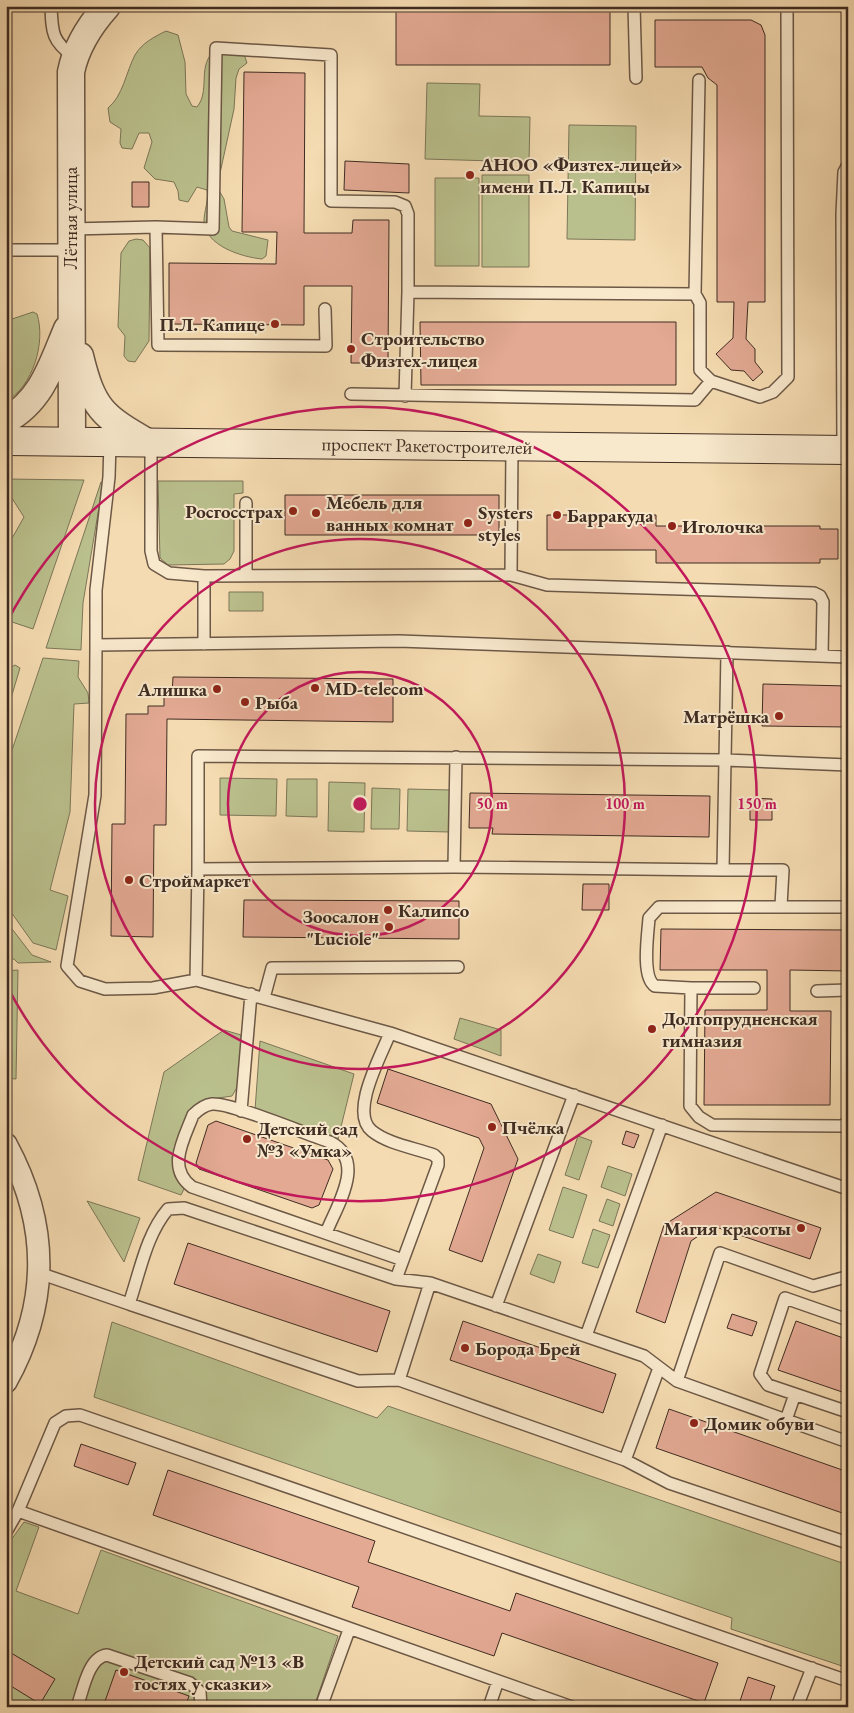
<svg xmlns="http://www.w3.org/2000/svg" width="854" height="1713" font-family="'EB Garamond',serif">
  <style>
    .green { fill: #bac08d; stroke: #7c7658 }
    .building { fill: #e3a993; stroke: #3f2c22 }
    .lines { fill: none; stroke-linecap: round; stroke-linejoin: round }
    .service-casing { stroke: #6c5846; stroke-width: 14 }
    .minor-casing { stroke: #6c5846; stroke-width: 24 }
    .tertiary-casing { stroke: #6c5846; stroke-width: 29 }
    .secondary-casing { stroke: #3f2c22; stroke-width: 30 }
    .service { stroke: #f8e8cc; stroke-width: 11 }
    .minor { stroke: #f8e8cc; stroke-width: 21 }
    .tertiary { stroke: #f8e8cc; stroke-width: 26 }
    .secondary { stroke: #f8e8cc; stroke-width: 28 }
    .ring { fill: none; stroke: #c2185b; stroke-width: 2.5 }
    .poi-dot { fill: #8f2418; stroke: #f8e8cc; stroke-width: 2 }
    .labels { text-anchor: middle; stroke-width: 4; stroke-linejoin: round; paint-order: stroke }
    .poi-label { font-size: 19px; font-weight: bold; fill: #3f2c22; stroke: #f8e8cc; text-anchor: start }
    .street-label { font-size: 19px; fill: #3f2c22; stroke: #f8e8cc }
    .centre { fill: #c2185b; stroke: #f8e8cc; stroke-width: 2.5 }
    .ring-label { font-size: 15px; text-anchor: middle; font-weight: bold; fill: #c2185b; stroke: #f8e8cc; stroke-width: 4; stroke-linejoin: round; paint-order: stroke }
  </style>
  <rect width="100%" height="100%" fill="#f5dbb1"/>
  <filter id="stains"><feTurbulence type="fractalNoise" baseFrequency=".004" numOctaves="4"/><feColorMatrix values="0 0 0 0 .2 0 0 0 0 .09 0 0 0 0 .02 0 0 0 .5 -.17"/></filter>
  <radialGradient id="worn" r=".72"><stop offset=".6" stop-color="#630" stop-opacity="0"/><stop offset="1" stop-color="#630" stop-opacity=".3"/></radialGradient>
  <path class="green" d="M166,31L178,35L185,62L186,94L192,106L197,107C210,91 198,69 212,53L244,54L247,63L239,69L236,78L234,109L217,187L224,199L229,227L232,231L268,240L266,256L262,259C242,257 205,246 204,221C204,211 209,200 207,190L197,187L188,202L179,200L178,191L174,182L155,179L144,168L152,142L149,133H139L132,149L122,148L120,143L121,129L110,122L108,108C123,96 126,72 135,55C142,43 154,37 166,31Z
    M427,83L480,84L479,116L530,117L529,162L425,159Z
    M569,125L636,126L635,240L567,239Z
    M482,175H529V267H482Z
    M435,178H479V266H435Z
    M136,239L143,240L150,248L149,341L135,362L128,361L124,356L125,336L118,327L121,253L129,241Z
    M33,312L37,314C46,342 33,387 6,401V329L12,319Z
    M6,479L84,480L33,629L6,620V549L24,517L6,489Z
    M158,481H243V493L234,494V551L230,559L224,564L168,565L160,558Z
    M101,482L103,483L83,603L81,650L46,648Z
    M229,592H263V611H229Z
    M43,658L79,661L78,677L88,693L89,703L74,704L70,812L50,890L68,896L56,950L33,943L6,905V768Z
    M15,665L20,668L6,715V670Z
    M220,778L277,779L276,816L220,815Z
    M287,779H317V817L286,816Z
    M329,782L365,783L364,832L328,831Z
    M372,788L400,789L399,829H371Z
    M408,789L451,790L450,832L407,831Z
    M6,921L32,955L51,962L18,963L14,959H6Z
    M18,970L16,1079L6,1078V971Z
    M460,1018L501,1030V1056L454,1039Z
    M224,1030L241,1035L239,1084L232,1096L212,1099L188,1113L172,1157L175,1177L184,1189L181,1195L138,1180L164,1072Z
    M260,1041L354,1074L338,1139L255,1110Z
    M578,1136L592,1141L579,1180L565,1175Z
    M608,1166L632,1174L625,1196L601,1187Z
    M563,1187L587,1195L573,1238L549,1230Z
    M607,1199L620,1204L613,1226L599,1221Z
    M87,1201L140,1218L124,1262Z
    M593,1229L610,1235L598,1268L582,1263Z
    M538,1254L561,1262L554,1283L530,1274Z
    M112,1322L377,1418L388,1406L848,1565V1668L731,1629L732,1618L94,1397Z
    M24,1522L39,1527L16,1591L78,1614L101,1550L338,1636L314,1707H6V1547Z"/>
  <path class="building" d="M396,9L610,10V65H396Z
    M655,20H751L761,25L765,35V302H748L746,339L755,349V362L763,372L753,381L744,371L731,370L716,354L733,338L734,302H717V85L708,78L702,67H655Z
    M244,72L305,73L304,233H352L353,220H389L388,363H351L352,286H304V325L169,324V263L276,264L277,232H242Z
    M345,161L409,164V193L344,190Z
    M132,182H149V207H132Z
    M420,322H676V385H421Z
    M285,495H499V535H285Z
    M547,515H656V526H820V529H838V559H820V563H656V550H547Z
    M173,677L393,679V722L167,719L166,825H154L153,937L111,936L112,824H125L126,714H148V706H164V694L172,695Z
    M763,684L848,686V727L762,726Z
    M470,793L710,796L709,837L492,834L493,828H469Z
    M750,798L772,799V820H750Z
    M583,884H609V910H582Z
    M244,900L459,901V939L243,937Z
    M661,929L848,930V971L790,970V1011H831L830,1105H704L705,1010H767V970H660Z
    M388,1069L491,1104L518,1159L482,1262L449,1250L484,1148L479,1138L377,1103Z
    M216,1121L328,1160L333,1169L319,1205L312,1208L199,1169L196,1163L208,1125Z
    M626,1131L639,1135L634,1148L622,1144Z
    M716,1192L821,1228L810,1259L713,1226L691,1241L665,1323L636,1312L664,1225Z
    M188,1243L390,1311L377,1352L174,1284Z
    M732,1314L757,1322L752,1336L727,1328Z
    M463,1321L616,1374L603,1413L450,1360Z
    M796,1321L846,1339L843,1346L848,1348V1394L778,1370Z
    M669,1409L848,1472V1515L656,1448Z
    M81,1444L136,1463L128,1485L74,1466Z
    M168,1470L375,1541L368,1562L510,1611L516,1593L718,1663L704,1703L502,1633L494,1656L352,1607L359,1587L153,1515Z
    M6,1650L55,1679L40,1704L6,1683Z
    M116,1670L189,1696L185,1707H113L104,1704Z
    M748,1677L775,1686L768,1707H738Z"/>
  <g class="lines">
    <g class="service-casing">
      <path id="service" d="M51,6C52,33 52,41 74,57
        M634,6L636,78
        M699,80L695,294L700,303V370L711,381L760,397L773,392L788,377L787,6
        M156,227L213,229L216,48L331,55V201L395,202L405,206L408,214V292
        M71,229L156,227L158,345L326,346L325,309
        M6,250H70
        M351,394L695,400L711,381
        M405,396L408,292L695,294
        M151,443V551L154,564L169,573L204,576L511,575L512,446
        M843,449L842,214L844,172L848,165
        M246,503V576
        M511,575L547,585L814,593L820,596L823,602L822,656
        M204,576V644
        M96,645V590L109,477L110,442
        M727,652L725,760L848,765
        M848,657L399,641L96,645L95,795L67,966L80,981L105,989L153,988L196,980L390,1033L848,1189
        M454,867L456,757
        M723,870H783L781,906
        M848,907H659L649,918C648,934 641,977 655,986L691,988L690,1106L699,1117L712,1125L842,1126L848,1122
        M196,980L198,869L454,867L723,870L725,760L198,756V869
        M691,988H754
        M817,991L848,990
        M264,998L272,968L458,967
        M390,1033C381,1056 349,1113 372,1131C388,1144 415,1148 434,1155L438,1159V1165L396,1279
        M241,1111L251,994
        M326,1233C337,1205 367,1161 330,1142C308,1135 230,1102 212,1104C204,1105 198,1110 193,1115C184,1139 166,1168 192,1187L403,1260
        M39,1273L129,1304
        M496,1306L574,1095
        M848,1320L785,1298L760,1374L768,1385L848,1412
        M586,1336L662,1125
        M399,1380L430,1283
        M677,1381L720,1253L813,1286L846,1277
        M786,1420L795,1394
        M848,1442L677,1381L644,1356L430,1283L396,1279L184,1208L168,1209C146,1235 140,1272 129,1304L358,1381L399,1380L625,1460L669,1483L848,1543
        M625,1460L659,1368
        M18,1511L572,1707
        M6,1532L18,1511L55,1423L66,1416L80,1415L848,1681
        M77,1707C83,1691 88,1657 107,1655L190,1683L200,1692L201,1707
        M321,1707L349,1630
        M489,1707L498,1681
        M797,1707L812,1668"/>
    </g>
    <g class="minor-casing">
      <path id="minor" d="M6,1144C49,1223 50,1303 6,1382"/>
    </g>
    <g class="tertiary-casing">
      <path id="tertiary" d="M80,356C93,409 102,416 149,443
        M6,420C42,401 52,364 67,329
        M72,441L71,72C76,47 90,25 107,6"/>
    </g>
    <g class="secondary-casing">
      <path id="secondary" d="M6,441L848,450"/>
    </g>
    <use href="#service" class="service"/>
    <use href="#minor" class="minor"/>
    <use href="#tertiary" class="tertiary"/>
    <use href="#secondary" class="secondary"/>
  </g>
  <g class="ring">
    <circle cx="360" cy="804" r="132"/>
    <circle cx="360" cy="804" r="265"/>
    <path d="M6 624A397 397 0 1 1 6 984"/>
  </g>
  <g class="poi-dot">
    <circle cx="470" cy="175" r="5"/>
    <circle cx="275" cy="324" r="5"/>
    <circle cx="351" cy="349" r="5"/>
    <circle cx="293" cy="511" r="5"/>
    <circle cx="316" cy="513" r="5"/>
    <circle cx="557" cy="515" r="5"/>
    <circle cx="468" cy="523" r="5"/>
    <circle cx="672" cy="526" r="5"/>
    <circle cx="315" cy="688" r="5"/>
    <circle cx="217" cy="689" r="5"/>
    <circle cx="245" cy="702" r="5"/>
    <circle cx="779" cy="716" r="5"/>
    <circle cx="129" cy="880" r="5"/>
    <circle cx="388" cy="910" r="5"/>
    <circle cx="389" cy="927" r="5"/>
    <circle cx="652" cy="1029" r="5"/>
    <circle cx="492" cy="1127" r="5"/>
    <circle cx="247" cy="1139" r="5"/>
    <circle cx="801" cy="1228" r="5"/>
    <circle cx="465" cy="1348" r="5"/>
    <circle cx="694" cy="1423" r="5"/>
    <circle cx="124" cy="1672" r="5"/>
  </g>
  <g class="labels">
    <g class="poi-label">
      <text x="480" y="171">АНОО «Физтех-лицей»<tspan x="480" dy="22">имени П.Л. Капицы</tspan></text>
      <text x="265" y="331" text-anchor="end">П.Л. Капице</text>
      <text x="361" y="345">Строительство<tspan x="361" dy="22">Физтех-лицея</tspan></text>
      <text x="326" y="509">Мебель для<tspan x="326" dy="22">ванных комнат</tspan></text>
      <text x="283" y="518" text-anchor="end">Росгосстрах</text>
      <text x="478" y="519">Systers<tspan x="478" dy="22">styles</tspan></text>
      <text x="567" y="522">Барракуда</text>
      <text x="682" y="533">Иголочка</text>
      <text x="325" y="695">MD-telecom</text>
      <text x="207" y="696" text-anchor="end">Алишка</text>
      <text x="255" y="709">Рыба</text>
      <text x="769" y="723" text-anchor="end">Матрёшка</text>
      <text x="139" y="887">Строймаркет</text>
      <text x="398" y="917">Калипсо</text>
      <text x="379" y="923" text-anchor="end">Зоосалон<tspan x="379" dy="22">"Luciole"</tspan></text>
      <text x="662" y="1025">Долгопрудненская<tspan x="662" dy="22">гимназия</tspan></text>
      <text x="502" y="1134">Пчёлка</text>
      <text x="257" y="1135">Детский сад<tspan x="257" dy="22">№3 «Умка»</tspan></text>
      <text x="791" y="1235" text-anchor="end">Магия красоты</text>
      <text x="475" y="1355">Борода Брей</text>
      <text x="704" y="1430">Домик обуви</text>
      <text x="134" y="1668">Детский сад №13 «В<tspan x="134" dy="22">гостях у сказки»</tspan></text>
    </g>
    <g class="street-label">
      <text transform="translate(70 218) rotate(-90)" y="7">Лётная улица</text>
      <text transform="translate(427 445) rotate(1)" y="7">проспект Ракетостроителей</text>
    </g>
  </g>
  <circle cx="360" cy="804" r="8" class="centre"/>
  <g class="ring-label">
    <text x="492" y="809">50 m</text>
    <text x="625" y="809">100 m</text>
    <text x="757" y="809">150 m</text>
  </g>
  <rect width="854" height="1713" fill="none" stroke="#f5dbb1" stroke-width="25"/>
  <rect x="8" y="8" width="839" height="1698" fill="none" stroke="#3f2c22" stroke-width="2.5"/>
  <rect x="12" y="12" width="829" height="1688" fill="none" stroke="#3f2c22"/>
  <rect width="100%" height="100%" filter="url(#stains)"/>
  <rect width="100%" height="100%" fill="url(#worn)"/>
</svg>
